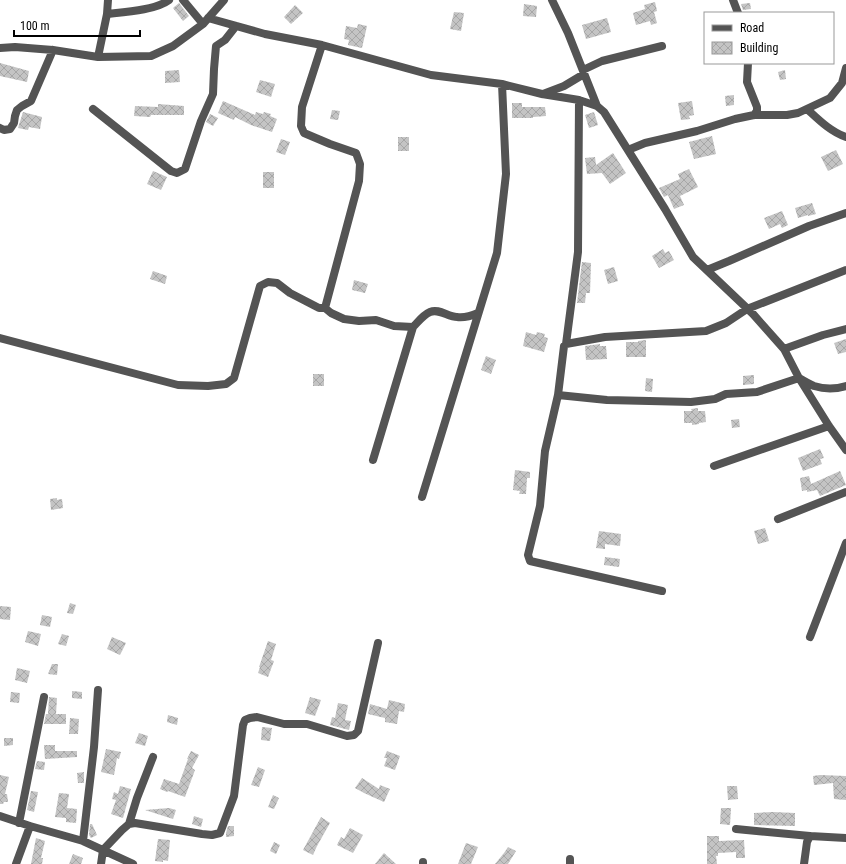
<svg xmlns="http://www.w3.org/2000/svg" width="846" height="864" font-family="'Roboto Condensed',sans-serif">
  <style>
    .building { fill: url(#building-cross-hatch) }
    .lines { fill: none; stroke-linecap: round; stroke-linejoin: round }
    .minor { stroke: #545454; stroke-width: 8 }
  </style>
  <defs>
    <pattern id="building-cross-hatch" width="8" height="8" patternUnits="userSpaceOnUse"><rect width="8" height="8" fill="#c4c4c4"/><path d="M0 0l8 8M0 8l8-8" fill="none" stroke="#a7a7a7"/></pattern>
  </defs>
  <rect width="100%" height="100%" fill="#fff"/>
  <path class="building" d="M655,2L657,11L654,12L657,23L651,25L650,21L636,25L633,13L645,9L644,5Z
    M179,3L189,16L183,21L173,8Z
    M750,3L751,9L743,10L741,4Z
    M524,4L537,6L536,17L523,16Z
    M295,5L303,13L291,24L284,17Z
    M454,12L464,13L461,31L450,29Z
    M607,18L611,32L586,39L582,25Z
    M358,24L367,26L362,48L348,45L349,40L344,39L346,26L357,28Z
    M0,63L29,71L27,82L0,76Z
    M179,70L180,82L165,83V71Z
    M785,70L786,79L780,80L778,72Z
    M260,80L275,84L271,97L256,92Z
    M734,95V105L726,106L725,96Z
    M223,101L255,115L256,112L263,114L264,112L271,114L270,116L277,119L272,132L251,125L235,117L234,120L218,113Z
    M692,101L694,115L689,116L690,119L681,120L678,103Z
    M512,103H522V107H545L546,116L533,117V118H512Z
    M158,104L184,106V115H151L150,117L134,116L135,106L158,107Z
    M332,110L340,111L338,120L330,119Z
    M23,112L42,117L40,129L29,127L28,130L18,128Z
    M594,112L598,125L589,128L585,115Z
    M210,114L218,118L213,126L206,122Z
    M712,136L716,154L694,159L689,142Z
    M398,137H409V151H398Z
    M281,139L290,142L285,155L276,152Z
    M836,150L843,164L828,171L821,157Z
    M613,153L626,173L610,184L602,173L587,174L585,158L595,157L596,165Z
    M689,169L698,187L680,196L684,205L674,209L668,195L664,197L659,188L680,179L678,174Z
    M153,171L167,177L161,190L147,184Z
    M263,172H274V188H263Z
    M812,203L816,214L808,216V215L798,218L795,208Z
    M782,211L788,225L782,228L780,224L769,229L764,218Z
    M663,249L665,253L669,251L674,260L659,268L652,256Z
    M582,262L591,263L590,293H586L585,303H577Z
    M614,267L618,281L608,284L604,270Z
    M153,271L167,276L165,284L150,279Z
    M354,280L368,284L365,293L352,290Z
    M526,332L536,335L537,332L545,334L544,337L548,338L544,352L523,346Z
    M846,339V352L838,354L834,343Z
    M646,340V357H626V342H638V341Z
    M600,344V346H606L607,359L586,360L585,346Z
    M486,356L496,360L491,374L481,370Z
    M313,374H324V386H313Z
    M754,375V384L743,385V376Z
    M646,378L653,379L652,392L645,391Z
    M698,408V411H705L706,422L699,423V424L692,425V423H684V411H692L691,409Z
    M739,419L740,427L732,428L731,420Z
    M820,449L824,458L820,459L822,464L803,471L798,458Z
    M515,470L530,472V478H527L526,494H519L520,491L513,490Z
    M840,471L846,485L820,496L817,490L807,492V490L802,491L800,478L809,476L811,484Z
    M57,498V500L62,499L63,508L51,510L50,499Z
    M765,528L769,541L758,544L754,531Z
    M599,531L621,534L620,546L605,544V549L596,548Z
    M605,557L620,559L619,567L604,565Z
    M70,603L76,605L73,614L67,613Z
    M0,606L11,607L10,620L0,619Z
    M42,615L52,617L50,627L40,625Z
    M28,631L41,634L38,646L25,642Z
    M62,634L69,636L66,646L58,644Z
    M112,637L126,643L120,655L107,649Z
    M268,641L276,644L271,660L274,661L268,677L258,673L260,667H259Z
    M52,664H58L57,675L48,674Z
    M17,668L30,671L27,683L15,680Z
    M72,691L82,692V699L72,698Z
    M11,692L20,693L19,703L10,702Z
    M49,697L57,698L56,714H66V724H44L46,714H48Z
    M310,697L321,700L315,716L305,713Z
    M389,700L405,704L404,712L399,711L397,724L385,722V718L368,714L370,704L387,709Z
    M338,703L348,705L345,720L351,721L349,730L330,725L332,717L335,718Z
    M168,715L178,718L177,725L167,722Z
    M70,718L79,719L78,734H69Z
    M262,727L272,728L270,741L261,740Z
    M139,733L148,736L145,746L135,743Z
    M4,738H13V745L4,746Z
    M44,745H55V751H77V757L45,759Z
    M106,749L121,752L119,759L117,758L114,775L101,772Z
    M191,751L199,755L192,768L195,770L185,797L168,791L167,792L160,789L164,779L179,784L188,759H187Z
    M387,751L400,756L395,770L384,766L387,758H384Z
    M37,761L45,762L44,770L35,769Z
    M258,767L265,770L259,787L251,785Z
    M84,772V783H78L77,773Z
    M0,775L9,777L5,794H7L8,802H4L3,804H0Z
    M820,775L846,776V800L834,799L833,783L814,785L813,776Z
    M362,778L379,789L380,785L390,789L384,802L364,793L355,788Z
    M120,786L131,789L123,818L111,814L116,800L112,799L114,792L118,794Z
    M727,786H737L738,799L728,800Z
    M31,791L38,792L34,812L27,810Z
    M59,793L69,794L67,808L77,809L76,823L66,822V818L55,817Z
    M273,795L279,798L274,809L268,807Z
    M169,808L176,810L173,819L145,810Z
    M721,808H731L730,825L720,824Z
    M773,812L795,813V826L754,825V813Z
    M194,816L203,819L201,827L192,824Z
    M321,817L330,823L317,846L313,855L303,850Z
    M90,824H92L97,835L91,838L89,835Z
    M228,826H234V836L226,837V833Z
    M350,828L363,835L353,853L337,845L341,837L344,839Z
    M707,836H719V841L744,840L745,858H736V852L718,853V856H716L717,864H707Z
    M36,838L45,841L41,858H43L42,864H31Z
    M158,839L170,840L168,861L163,860V862L155,861Z
    M274,842L280,845L276,854L270,851Z
    M466,843L478,847L471,864H458Z
    M508,847L516,851L508,864H495L504,853Z
    M384,853L396,864H375Z
    M73,854L83,858L81,864H69Z"/>
  <g class="lines">
    <path class="minor" d="M183,0L203,24
      M552,0L568,33L597,106
      M733,0L738,13
      M107,14C125,12 156,10 169,0
      M208,18L265,34L322,45L431,75L502,84L542,94L579,100L597,106L604,112L665,209L693,257L753,314L784,349L799,378L829,426L846,450
      M0,48L15,47L53,50L98,57L151,56L173,46L203,24L224,0
      M98,57L107,14L108,0
      M748,63L747,82L757,107V111L754,115
      M583,70L602,61L662,46
      M543,94L564,86L584,74
      M93,109L171,171L177,173L185,169L201,121L213,94L214,69L216,46L225,40L236,26
      M807,109C819,120 831,132 846,137
      M0,128L4,130L10,129L14,123L15,116L17,110L22,106L31,101L53,50
      M628,150L645,143L697,131L735,119L754,115H787L798,113L830,98L842,83L846,68
      M707,270L729,261L809,226L846,213
      M325,308L331,313L344,319L359,321L376,320L394,326L413,327C418,322 423,315 430,312C439,308 448,317 457,317C464,318 471,316 478,313
      M0,338L178,385L208,386L226,384L234,378L260,286L268,282L277,283L290,293L319,308H325L359,181L360,164L356,153L330,144L304,133L301,126L302,107L322,45
      M566,344L578,252L579,100
      M784,349L823,335L846,329
      M558,395L607,400L691,402L715,399L726,394L757,392L799,378C804,381 809,384 814,386C824,389 836,389 846,386
      M373,460L413,327
      M714,466L829,426
      M422,497L497,253L506,174L502,84
      M778,519L846,492
      M662,591L530,561L528,555L540,506L545,451L558,395L564,346L566,344L605,337L706,331L726,323L747,309L846,270
      M810,637L846,543
      M0,816L30,826L83,841L133,864
      M19,823L44,697
      M129,824L137,798L153,757
      M736,829L810,836
      M83,841L94,747L98,690
      M16,864L30,826
      M101,864L103,850L122,830L129,824L135,823L202,834L212,835L220,833L234,796L243,725L245,720L250,718L257,717L284,724H307L347,736L354,735L358,731L378,643
      M423,864V862
      M570,864V859
      M804,864L807,842L810,836L846,838"/>
  </g>
  <rect x="704" y="12" width="130" height="52" fill="#ffffff" stroke="#999999"/>
  <rect x="712" y="25" width="20" height="6" fill="#545454" stroke="#999999"/>
  <text x="740" y="32" font-size="12" fill="#000000">Road</text>
  <rect x="712" y="42" width="20" height="12" fill="url(#building-cross-hatch)" stroke="#999999"/>
  <text x="740" y="52" font-size="12" fill="#000000">Building</text>
  <path d="M14 30v6h126v-6" fill="none" stroke="#000000" stroke-width="2"/>
  <text x="20" y="30" font-size="12" fill="#000000" stroke="#ffffff" stroke-width="3" paint-order="stroke">100 m</text>
</svg>
